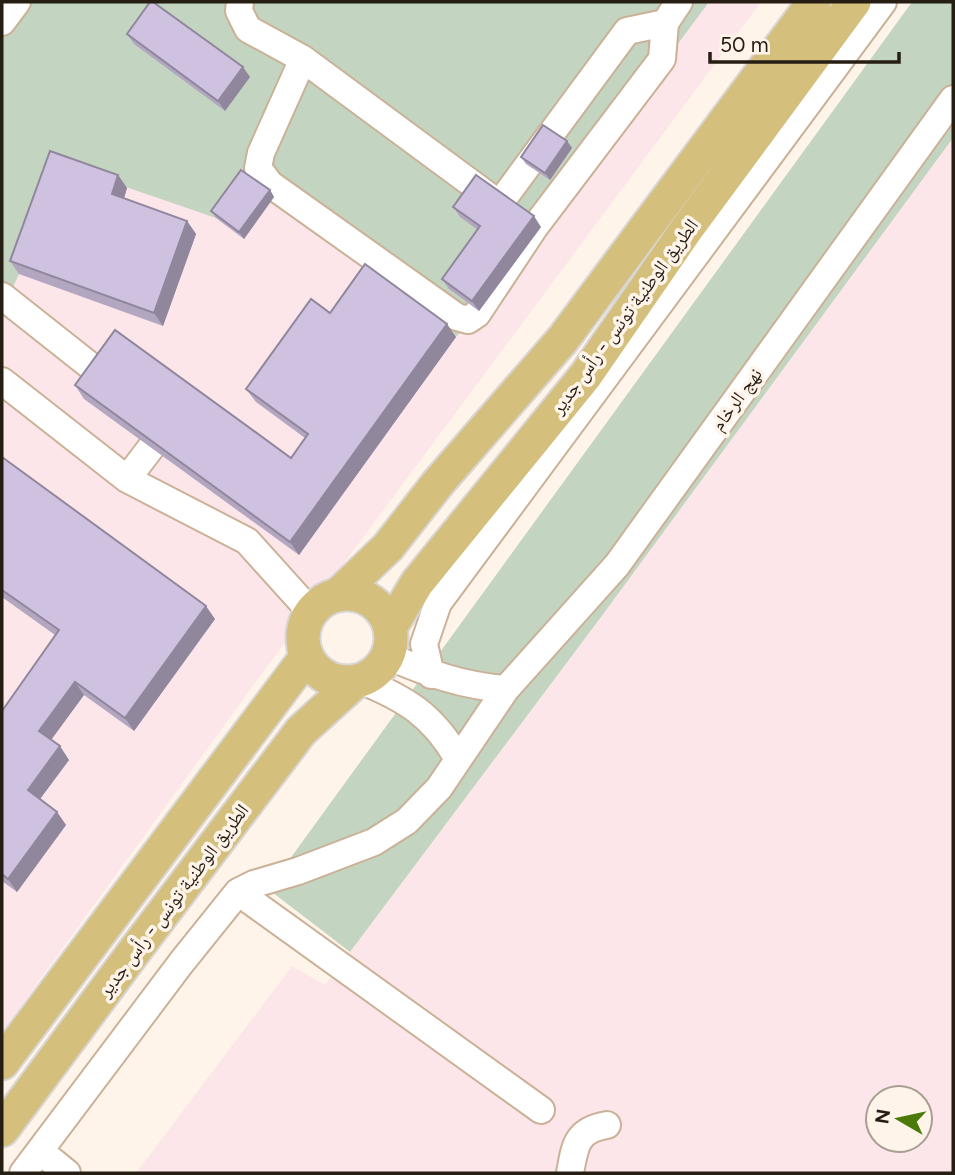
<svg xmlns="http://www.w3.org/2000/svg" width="955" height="1175" font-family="Figtree,'Noto Naskh Arabic',sans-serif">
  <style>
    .industrial { fill: #fce6e9; fill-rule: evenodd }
    .green { fill: #c3d5c0 }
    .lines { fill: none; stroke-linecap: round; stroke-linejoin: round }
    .minor-casing { stroke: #cab197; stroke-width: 30 }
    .major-casing { stroke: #d8d6d5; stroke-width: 37 }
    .minor { stroke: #fff; stroke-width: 26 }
    .major { stroke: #d4bf7c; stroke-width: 33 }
    .wall { fill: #b2a6c1 }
    .shaded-wall { fill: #91879d }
    .building { fill: #cfc1e0; stroke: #91879d; stroke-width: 2 }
    .labels { text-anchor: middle; stroke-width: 7; stroke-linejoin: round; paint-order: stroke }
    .street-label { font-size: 19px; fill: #261d13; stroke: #fff4e9 }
  </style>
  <rect width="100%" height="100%" fill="#fff4e9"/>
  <path class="industrial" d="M2,2H761L255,683L2,1032Z
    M953,138V1173H136L292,966L325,985L604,613ZM878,1098H920V1140H878Z"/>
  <path class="green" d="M2,2H709L479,311L456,337L375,277L246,177L216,218L59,164L19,274L2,311Z
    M912,2H953V138L604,613L350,952L268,889Z"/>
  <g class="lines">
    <g class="minor-casing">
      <path id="minor" d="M240,2L239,11L248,29L303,59L498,203
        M2,22L17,2
        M303,59L261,153L258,168L270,184L457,317L468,320L477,314L534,228L662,59L665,23L679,2
        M489,218L627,31L665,23
        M2,296L117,387
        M2,381L127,479L247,541L311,612
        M127,479L159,437L162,426L156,417
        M388,656C427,673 463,686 506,689
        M431,675L424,644L438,603L883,2
        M360,680C406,699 433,715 458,759
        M238,892L541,1110
        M40,1151L67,1173
        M23,1173L181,963L238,892L254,884L298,871L374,842L407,821L439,788L506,689L617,565L953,99
        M570,1173C575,1146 576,1130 607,1125"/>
    </g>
    <g class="major-casing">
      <path id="major" d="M339,594L388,547L438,483L563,339L814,2
        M303 638a44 44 0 1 1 88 0a44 44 0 1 1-88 0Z
        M390,628L417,583L586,375L686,230L854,2
        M2,1063L307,656
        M2,1130L133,953L301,731L356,681"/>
    </g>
    <use href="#minor" class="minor"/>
    <use href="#major" class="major"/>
  </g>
  <path class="wall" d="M127,34L250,77L225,111L134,44Z
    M567,141L572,148L550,180L526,164L521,157Z
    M118,175L127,188L124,199L187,221L196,234L163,326L19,274L10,261Z
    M270,190L274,197L244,239L216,218L211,211Z
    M453,207L541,227L479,311L449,289L442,279L478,230L460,217Z
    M330,313L456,337L299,555L84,399L75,385L291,458L305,438L256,402L246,389Z
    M2,457L215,619L134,731L84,695L51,740L69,760L40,799L57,812L66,825L17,892L2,881V711L55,635L2,597Z"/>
  <path class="shaded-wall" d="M243,67L250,77L225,111L218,101Z
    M567,141L572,148L550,180L545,173Z
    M118,175L127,188L121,207L112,194Z
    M270,190L274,197L244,239L239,232Z
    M534,216L541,227L479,311L472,301Z
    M187,221L196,234L163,326L154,313Z
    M447,324L456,337L299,555L290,542Z
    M206,606L215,619L134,731L125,718Z
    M75,682L84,695L48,744L39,731Z
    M60,746L69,760L37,803L28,790Z
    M57,812L66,825L17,892L8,879Z"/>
  <path class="building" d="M150,2H153L243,67L218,101L127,34Z
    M543,125L567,141L545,173L521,157Z
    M50,151L118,175L112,194L187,221L154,313L10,261Z
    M241,170L270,190L239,232L211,211Z
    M476,175L534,216L472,301L442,279L480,226L453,207Z
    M365,264L447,324L290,542L75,385L115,330L291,458L308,434L246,389L311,299L330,313Z
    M2,457L206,606L125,718L75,682L39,731L60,746L28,790L57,812L8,879L2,874V711L59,630L2,590Z"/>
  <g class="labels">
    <g class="street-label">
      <text transform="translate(624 316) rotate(-54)" y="7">الطريق الوطنية تونس - رأس جدير</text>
      <text transform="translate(736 399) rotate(-54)" y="7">نهج الرخام</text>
      <text transform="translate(173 900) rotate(-53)" y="7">الطريق الوطنية تونس - رأس جدير</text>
    </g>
  </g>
  <rect width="955" height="1175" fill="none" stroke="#261d13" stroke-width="7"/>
  <g transform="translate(899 1119) rotate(279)"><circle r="33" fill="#fff4e9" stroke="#a89e93" stroke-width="2"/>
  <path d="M0-5L12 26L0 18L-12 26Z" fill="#4b7b06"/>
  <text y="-10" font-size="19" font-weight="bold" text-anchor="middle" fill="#261d13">N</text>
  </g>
  <path d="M710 52v10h189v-10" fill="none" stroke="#261d13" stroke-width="3.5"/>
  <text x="720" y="52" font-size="21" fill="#261d13" stroke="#fff4e9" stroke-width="5" paint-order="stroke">50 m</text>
</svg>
